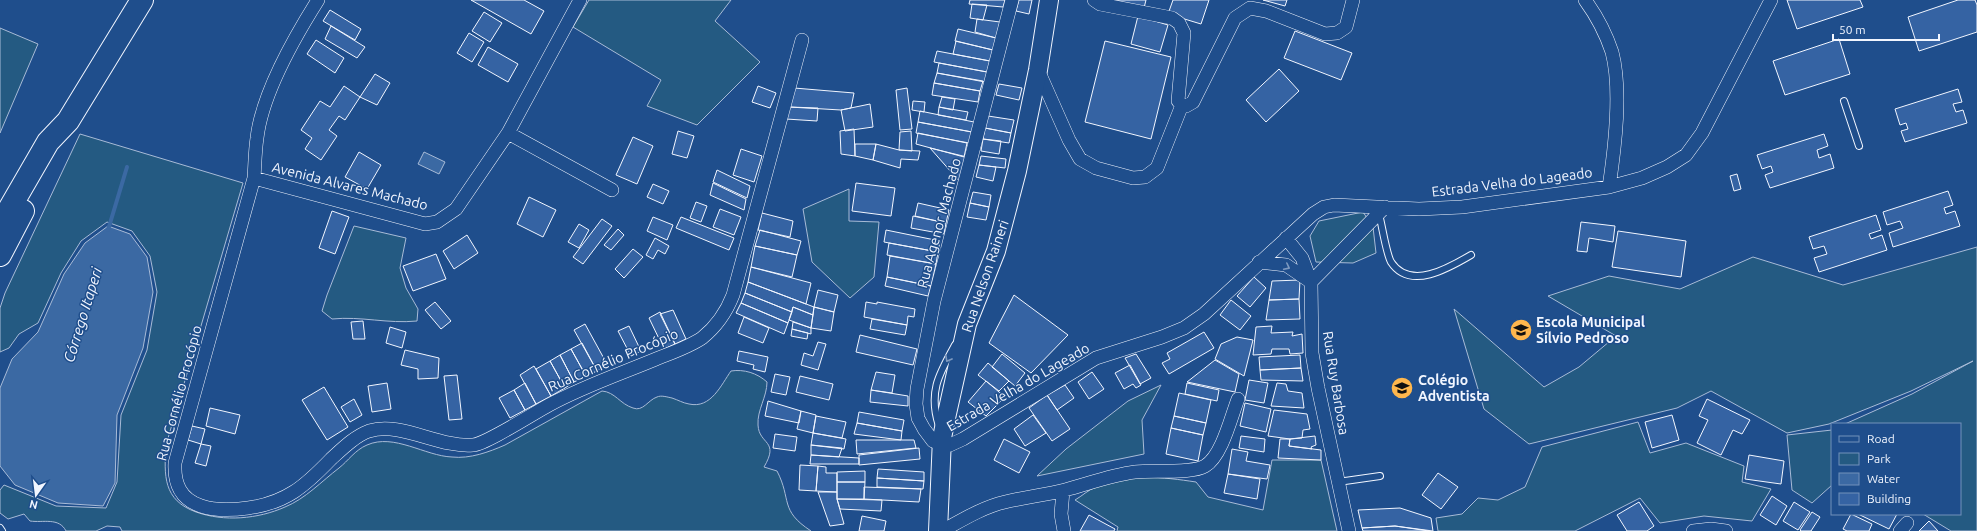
<svg xmlns="http://www.w3.org/2000/svg" width="1977" height="531" font-family="Ubuntu,sans-serif">
  <style>
    .green { fill: #245a82; stroke: #a8bbd7 }
    .water { fill: #3b69a3; stroke: #a8bbd7 }
    .lines { fill: none; stroke-linecap: round; stroke-linejoin: round }
    .stream { stroke: #3b69a3; stroke-width: 4 }
    .building { fill: #3563a3; stroke: #f2f6ff }
    .lane-casing { stroke: #f2f6ff; stroke-width: 8 }
    .street-casing { stroke: #f2f6ff; stroke-width: 14 }
    .secondary-casing { stroke: #f2f6ff; stroke-width: 20 }
    .highway-casing { stroke: #f2f6ff; stroke-width: 24 }
    .lane { stroke: #1f4e8c; stroke-width: 6 }
    .street { stroke: #1f4e8c; stroke-width: 13 }
    .secondary { stroke: #1f4e8c; stroke-width: 18 }
    .highway { stroke: #1f4e8c; stroke-width: 22 }
    .oneway { stroke: #7e9ac0 }
    .labels { text-anchor: middle; stroke-width: 3; stroke-linejoin: round; paint-order: stroke }
    .street-label { font-size: 14px; fill: #f2f6ff; stroke: #1f4e8c }
    .poi-label { font-size: 14px; font-weight: bold; fill: #f2f6ff; stroke: #1f4e8c; text-anchor: start }
    .water-label { font-size: 15px; font-style: italic; fill: #f2f6ff; stroke: #1f4e8c }
  </style>
  <rect width="100%" height="100%" fill="#1f4e8c"/>
  <path class="green" d="M589,0H731L715,21L760,62L697,125L647,106L661,80L573,27Z
    M0,28L38,44L0,133Z
    M80,134L243,183L166,445C164,476 163,500 196,512C224,522 258,519 285,507C305,499 322,481 339,468C348,461 355,450 367,445C394,433 425,456 452,457C470,459 489,452 505,445L602,391C615,392 620,404 633,408C643,412 648,400 657,397C661,395 667,397 672,398C678,400 683,403 689,404C711,409 721,385 731,371C744,369 757,373 767,382C767,397 757,410 758,425C759,445 780,440 764,467L777,471C792,500 779,510 811,531H122L120,527L107,526L96,531H66C59,517 43,523 30,521L24,514L8,519L0,513V490L4,485L56,506L106,508L117,482L121,415L147,350L157,292L150,256L132,231L107,222L81,241L61,273L38,323L19,334L9,348L0,352V308L5,293Z
    M849,189V221L879,222L874,277L850,298L812,262L803,209Z
    M1363,212L1373,227L1376,253L1353,263L1316,262L1310,236L1319,221Z
    M354,226L406,238L400,268L406,288L418,309L417,321C388,324 361,316 332,319L322,311L327,295Z
    M1977,247V531H1951L1923,514H1960V424H1845L1912,394L1973,361L1911,391L1829,424L1787,433L1711,391L1677,408L1529,444L1484,409L1454,309L1544,387L1579,367L1616,336L1548,296L1609,276L1680,289L1753,257L1843,285Z
    M1161,385L1142,420L1144,454L1037,476L1066,449L1128,401Z
    M1638,422L1650,453L1686,443L1744,466L1742,482L1771,489L1752,521L1704,516L1660,523L1640,498L1575,531H1438L1436,518L1462,514L1478,498L1498,500L1525,487L1542,447Z
    M1832,430V485L1812,503L1792,490L1787,435Z
    M1272,460H1321L1337,531H1117L1118,527L1075,500C1082,496 1088,490 1096,487C1128,473 1163,477 1196,482L1208,497L1263,510Z"/>
  <path class="water" d="M424,152L445,162L439,174L418,164Z
    M108,226L130,234L147,257L153,292L143,348L117,415L115,483L103,506L58,503L15,485L0,466V388L12,359L38,332L64,274L85,243Z"/>
  <g class="lines">
    <path class="stream" d="M108,230L127,167"/>
  </g>
  <path class="building" d="M471,0H524L544,11L531,34Z
    M970,0H1005L1003,7L969,4Z
    M1019,0H1032L1029,14L1016,11Z
    M1114,0H1146L1144,8Z
    M1173,0H1209L1201,24L1168,14Z
    M1263,0H1287L1285,6Z
    M1787,0H1860L1863,7L1797,29Z
    M1958,0H1975L1977,5V32L1919,51L1908,17Z
    M972,4L987,5L983,20L970,18Z
    M330,10L361,29L355,40L323,21Z
    M484,12L502,23L490,42L472,31Z
    M1138,16L1168,25L1160,52L1131,44Z
    M977,19L1000,22L996,38L975,32Z
    M331,26L365,47L357,58L325,39Z
    M958,29L996,38L993,50L955,41Z
    M1295,31L1352,53L1341,80L1284,58Z
    M469,33L484,42L472,62L457,53Z
    M1839,39L1850,74L1785,95L1773,61Z
    M316,40L344,58L335,73L307,54Z
    M956,41L993,50L990,61L953,54Z
    M1105,41L1171,57L1151,139L1085,122Z
    M488,47L518,64L508,82L478,65Z
    M937,51L990,61L987,72L934,62Z
    M939,63L987,72L985,82L937,73Z
    M1279,69L1299,91L1266,122L1246,100Z
    M937,73L983,81L980,91L934,83Z
    M375,74L390,83L377,105L360,97Z
    M934,83L980,91L978,102L932,95Z
    M999,84L1022,88L1019,100L996,95Z
    M344,86L360,97L345,120L339,116L329,130L337,136L321,160L305,149L312,138L301,130L320,101L330,107Z
    M758,86L776,93L770,108L752,102Z
    M794,88L854,93L851,108L841,110L789,107Z
    M907,88L912,129L900,130L896,90Z
    M1958,89L1962,102L1953,104L1956,112L1963,110L1967,123L1905,142L1901,131L1908,129L1906,123L1900,125L1895,109Z
    M942,97L955,99L953,110L939,107Z
    M913,101L925,102L924,112L912,110Z
    M870,104L873,127L845,131L841,110Z
    M789,107L818,108L817,121L786,119Z
    M939,107L968,112L966,120L938,115Z
    M920,111L974,122L972,132L918,122Z
    M988,116L1014,120L1011,133L985,128Z
    M918,122L972,132L969,143L916,133Z
    M985,128L1011,133L1009,143L983,139Z
    M854,129L855,156L841,154L840,131Z
    M678,131L694,136L687,158L672,154Z
    M911,131L912,151L899,150L900,132Z
    M918,133L967,143L964,157L916,144Z
    M1824,134L1828,146L1817,150L1819,158L1830,154L1834,168L1770,188L1765,175L1773,172L1771,166L1762,169L1757,155Z
    M633,137L653,146L637,184L616,175Z
    M983,139L1001,141L999,154L981,151Z
    M855,144H876L873,160L855,156Z
    M876,144L899,150L920,151L918,160L901,159L900,168L873,160Z
    M930,148L967,157L960,182Z
    M741,149L762,156L754,182L733,175Z
    M359,152L381,165L367,189L345,177Z
    M981,156L1006,159L1005,168L979,165Z
    M979,165L996,167L993,181L976,177Z
    M717,170L750,186L747,198L713,182Z
    M1737,174L1741,189L1734,191L1730,176Z
    M713,183L746,199L744,210L710,195Z
    M856,183L895,188L891,216L852,211Z
    M653,184L669,191L663,204L647,197Z
    M1948,191L1953,205L1944,208L1946,214L1955,211L1960,226L1893,247L1889,233L1903,228L1900,221L1887,225L1883,212Z
    M973,192L991,195L989,207L970,203Z
    M529,197L556,210L543,237L517,224Z
    M696,202L707,206L701,222L690,218Z
    M918,203L949,210L946,223L915,216Z
    M970,203L989,207L986,220L967,217Z
    M720,209L741,217L734,235L713,227Z
    M332,211L349,217L335,254L319,248Z
    M762,213L793,221L790,237L758,230Z
    M1876,215L1881,230L1869,234L1871,239L1882,235L1887,250L1819,272L1814,258L1827,254L1824,246L1813,249L1809,237Z
    M913,216L946,223L944,234L911,228Z
    M653,217L673,225L667,240L647,231Z
    M681,217L734,238L729,250L676,228Z
    M602,219L612,226L583,264L573,257Z
    M1581,222L1615,226L1613,242L1589,238L1587,252L1577,251Z
    M579,224L589,230L579,248L568,242Z
    M618,229L624,235L611,250L604,245Z
    M760,230L801,241L797,255L755,246Z
    M886,230L940,241L938,252L884,242Z
    M1618,231L1686,241L1681,277L1612,267Z
    M467,235L478,253L454,269L443,251Z
    M655,238L669,246L665,254L658,250L653,259L646,255Z
    M889,243L938,252L936,264L887,255Z
    M755,246L797,255L792,277L751,267Z
    M633,249L643,257L624,278L615,269Z
    M436,254L446,279L413,291L403,266Z
    M890,256L936,264L931,286L887,277Z
    M751,267L811,283L806,304L748,282Z
    M887,277L931,286L928,296L885,286Z
    M1254,277L1266,288L1250,307L1237,296Z
    M1300,280L1299,299L1269,300L1272,281Z
    M748,282L814,307L813,315L793,307L792,312L745,293Z
    M818,290L838,295L834,312L814,307Z
    M745,293L792,312L788,323L741,303Z
    M1014,295L1068,335L1031,373L989,343Z
    M1299,299L1300,319L1266,320L1269,300Z
    M1231,300L1251,316L1240,330L1220,315Z
    M435,302L451,321L441,329L425,310Z
    M866,302L877,304V302L915,309L914,317L908,316L907,325L864,317Z
    M741,303L788,323L784,334L736,313Z
    M793,307L813,315L811,328L789,320Z
    M814,307L834,312L831,331L811,328Z
    M673,310L686,339L675,344L660,314Z
    M660,312L675,344L664,349L649,318Z
    M744,317L769,328L763,343L738,333Z
    M872,319L907,325L905,335L870,329Z
    M363,321L365,339H353L351,322Z
    M793,322L811,328V334L792,329Z
    M585,324L607,364L597,371L574,330Z
    M629,326L641,351L631,356L618,331Z
    M1272,326L1271,333L1293,332L1292,336L1302,334L1303,353L1290,354L1289,349H1272L1271,354L1253,355L1256,327Z
    M390,327L406,332L402,348L386,343Z
    M792,329L808,333L807,339L791,336Z
    M1204,332L1214,348L1169,374L1162,363L1170,359L1167,353Z
    M860,335L917,349L913,365L856,352Z
    M1237,337L1253,340L1244,376L1215,359L1221,344Z
    M818,342L826,344L818,370L801,365L804,353L813,356Z
    M582,343L597,371L586,376L571,349Z
    M571,349L586,376L574,382L560,355Z
    M405,350L439,358L438,378L418,379V369L401,365Z
    M739,351L768,357L765,372L753,369L754,365L737,361Z
    M1002,354L1025,373L1015,386L992,367Z
    M1136,354L1151,378L1140,384L1125,358Z
    M560,355L574,382L565,388L550,361Z
    M1300,355L1301,368L1260,370L1259,357Z
    M1215,360L1239,374L1235,392L1187,382Z
    M550,361L565,388L551,396L536,369Z
    M988,363L1009,381L999,391L978,375Z
    M1130,365L1141,385L1136,388L1133,384L1124,389L1115,373Z
    M534,366L551,396L536,404L520,375Z
    M1301,368L1303,381L1261,380L1260,370Z
    M876,372L895,375L892,393L871,390Z
    M1092,372L1104,389L1089,399L1078,382Z
    M775,374L790,377L786,395L771,392Z
    M457,375L462,419L449,420L444,376Z
    M800,376L833,384L829,400L796,392Z
    M1249,380L1268,383L1264,403L1245,400Z
    M986,381L1005,397L986,416L968,402Z
    M387,383L391,409L372,412L368,386Z
    M525,383L536,404L525,410L514,390Z
    M1187,383L1219,390L1217,401L1185,394Z
    M1277,383L1286,384L1288,391L1302,393L1304,408L1271,406Z
    M1065,385L1074,398L1057,410L1047,395Z
    M324,387L348,427L327,440L302,400Z
    M514,390L525,410L510,418L499,398Z
    M871,390L908,396V406L870,402Z
    M1179,393L1211,400L1206,423L1174,416Z
    M1047,395L1070,429L1052,441L1029,408Z
    M354,399L362,415L350,422L341,407Z
    M1707,399L1750,420L1742,434L1733,430L1721,455L1697,443L1708,420L1699,416Z
    M768,401L801,411L799,423L765,416Z
    M1245,403L1271,409L1266,432L1240,426Z
    M210,408L240,415L235,434L206,426Z
    M1274,410L1307,414L1310,429L1303,430L1302,438L1290,439L1268,436Z
    M801,411L816,415L813,433L797,429Z
    M859,412L904,420L902,431L857,423Z
    M1033,415L1046,433L1025,446L1014,429Z
    M1672,415L1679,440L1652,448L1645,422Z
    M816,416L846,422L842,438L813,433Z
    M1174,416L1206,423L1203,435L1171,428Z
    M857,423L902,431L901,440L854,434Z
    M192,426L205,429L201,444L188,440Z
    M1171,428L1203,435L1198,461L1166,454Z
    M813,433L846,439L844,449L811,445Z
    M775,434L797,437L795,451L773,448Z
    M1241,436L1265,439L1264,452L1239,448Z
    M1315,436L1316,445L1311,447L1312,449L1289,446L1290,439Z
    M1004,439L1030,452L1019,473L994,460Z
    M1280,439H1290L1289,446L1321,450V460L1278,458Z
    M856,440H914L916,448L857,454Z
    M201,444L211,446L206,466L195,463Z
    M811,445L842,448L839,457L811,455Z
    M919,448L920,459L859,465V455Z
    M1232,449L1248,452L1246,461L1270,465L1267,479L1228,474Z
    M811,455L859,458V464H810Z
    M1749,455L1784,461L1781,484L1745,479Z
    M800,465L818,466L816,491L799,490Z
    M818,466L826,467V473H837V492L816,491Z
    M878,469L924,472V481L877,478Z
    M865,471V482H837V472Z
    M1438,473L1458,487L1441,509L1422,495Z
    M1228,474L1260,479L1257,499L1224,493Z
    M877,478L924,481L923,489L877,487Z
    M837,482H865L864,499H837Z
    M864,487L921,489L919,502L864,499Z
    M818,492H837V499L844,524L830,526Z
    M1772,496L1787,506L1776,525L1760,515Z
    M837,499L882,500L881,511L840,509Z
    M1639,502L1654,526L1647,531H1627L1617,515Z
    M1794,502L1810,512L1798,530L1783,521Z
    M1400,508L1431,518L1433,531L1395,526L1362,528L1358,510Z
    M1812,512L1820,517L1811,531H1801L1800,530Z
    M1851,514L1872,524L1869,531H1847L1843,529Z
    M1858,514H1897L1889,529Z
    M1089,515L1115,529L1114,531H1080Z
    M862,516L886,521L884,531H859Z
    M1929,521L1938,531H1919Z
    M1395,526L1429,531H1363L1362,528Z"/>
  <g class="lines">
    <g class="lane-casing">
      <path id="lane" d="M1844,101L1859,146
        M1379,214C1382,225 1386,253 1391,262C1410,291 1449,268 1471,255
        M939,426C928,392 939,374 955,345
        M1338,482L1380,476
        M0,528L2,531"/>
    </g>
    <g class="street-casing">
      <path id="street" d="M318,0C294,38 262,93 257,138C255,151 255,164 254,178L175,463C174,483 180,499 201,506C216,511 233,510 248,508C286,503 305,486 331,459C342,449 355,436 369,431C401,421 439,448 473,445C486,444 534,413 549,405C584,386 620,374 656,359C671,353 689,347 702,338C717,326 726,313 733,295L802,40
        M1012,0L934,301L917,389L916,404L918,418L924,429L933,441L943,445H950L963,439L1096,358L1162,337L1184,328L1204,314L1313,214L1324,207L1334,205L1419,209L1462,207L1609,187L1642,178L1667,167L1686,155L1702,133L1771,0
        M1094,0L1100,4L1172,18L1179,23L1184,33L1178,101L1182,105L1186,106L1193,102L1235,18L1250,8L1266,11L1325,34L1337,33L1346,27L1353,0
        M1585,0C1596,15 1606,34 1612,52C1622,90 1615,147 1609,187
        M1038,70L1069,140L1080,159L1096,168L1133,178L1145,177L1157,168L1182,105
        M508,133L612,190
        M254,178L414,221L425,224L437,222L456,209L508,133L580,0
        M1286,238L1302,258L1311,282
        M1259,262L1286,265L1311,282
        M1063,491L1061,514L1064,531
        M942,531C962,520 983,507 1005,502C1025,497 1046,495 1065,490C1088,484 1111,475 1135,472C1152,470 1192,474 1205,466C1222,456 1231,417 1238,399
        M1349,531L1318,388L1312,353L1311,282L1385,207
        M1693,531L1711,529L1726,531
        M1900,531L1907,523"/>
    </g>
    <g class="secondary-casing">
      <path id="secondary" d="M938,531L942,438L946,418L967,324L996,251L1017,171L1038,70L1049,0"/>
    </g>
    <g class="highway-casing">
      <path id="highway" d="M0,225L48,142L68,121L142,0
        M0,255L23,211"/>
    </g>
    <use href="#lane" class="lane"/>
    <use href="#street" class="street"/>
    <use href="#secondary" class="secondary"/>
    <use href="#highway" class="highway"/>
  </g>
  <defs><path id="oneway-chevron" d="M-2-3.5L2.5 0L-2 3.5" fill="none" stroke-width="1.6" stroke-linecap="round" stroke-linejoin="round"/></defs>
  <g class="oneway">
    <use href="#oneway-chevron" transform="translate(1287 267) rotate(27)"/>
    <use href="#oneway-chevron" transform="translate(948 359) rotate(119)"/>
  </g>
  <defs>
    <g id="school-disc" transform="scale(1.15)"><circle r="9.5" fill="#ffb74d" stroke="#1f4e8c"/><path d="M0-5L7-2L0 1L-7-2ZM-4 1L0 2.5L4 1V4Q0 6-4 4Z" fill="#111"/></g>
  </defs>
  <g fill-rule="evenodd">
    <use href="#school-disc" x="1521" y="330"/>
    <use href="#school-disc" x="1402" y="388"/>
  </g>
  <g class="labels">
    <g class="street-label">
      <text transform="translate(1512 182) rotate(-7)" y="5">Estrada Velha do Lageado</text>
      <text transform="translate(350 186) rotate(14)" y="5">Avenida Alvares Machado</text>
      <text transform="translate(939 223) rotate(-75)" y="5">Rua Agenor Machado</text>
      <text transform="translate(985 276) rotate(-71)" y="5">Rua Nelson Raineri</text>
      <text transform="translate(613 360) rotate(-23)" y="5">Rua Cornélio Procópio</text>
      <text transform="translate(1336 383) rotate(81)" y="5">Rua Ruy Barbosa</text>
      <text transform="translate(1018 387) rotate(-30)" y="5">Estrada Velha do Lageado</text>
      <text transform="translate(179 393) rotate(-75)" y="5">Rua Cornélio Procópio</text>
    </g>
    <g class="poi-label">
      <text x="1536" y="327">Escola Municipal<tspan x="1536" dy="16">Sílvio Pedroso</tspan></text>
      <text x="1418" y="385">Colégio<tspan x="1418" dy="16">Adventista</tspan></text>
    </g>
    <g class="water-label">
      <text transform="translate(83 315) rotate(-73)" y="5">Córrego Itaperi</text>
    </g>
  </g>
  <rect x="1831" y="423" width="130" height="92" fill="#1f4e8c" stroke="#7391ba"/>
  <rect x="1839" y="436" width="20" height="6" fill="#1f4e8c" stroke="#7391ba"/>
  <text x="1867" y="443" font-size="12" fill="#f2f6ff">Road</text>
  <rect x="1839" y="453" width="20" height="12" fill="#245a82" stroke="#7391ba"/>
  <text x="1867" y="463" font-size="12" fill="#f2f6ff">Park</text>
  <rect x="1839" y="473" width="20" height="12" fill="#3b69a3" stroke="#7391ba"/>
  <text x="1867" y="483" font-size="12" fill="#f2f6ff">Water</text>
  <rect x="1839" y="493" width="20" height="12" fill="#3563a3" stroke="#7391ba"/>
  <text x="1867" y="503" font-size="12" fill="#f2f6ff">Building</text>
  <g transform="translate(36 495) rotate(194)" stroke="#1f4e8c" stroke-width="3" paint-order="stroke">
  <path d="M0-3L7 15L0 10L-7 15Z" fill="#f2f6ff"/>
  <text y="-6" font-size="11" font-weight="bold" text-anchor="middle" fill="#f2f6ff">N</text>
  </g>
  <path d="M1833 34v6h106v-6" fill="none" stroke="#f2f6ff" stroke-width="2"/>
  <text x="1839" y="34" font-size="12" fill="#f2f6ff" stroke="#1f4e8c" stroke-width="3" paint-order="stroke">50 m</text>
</svg>
